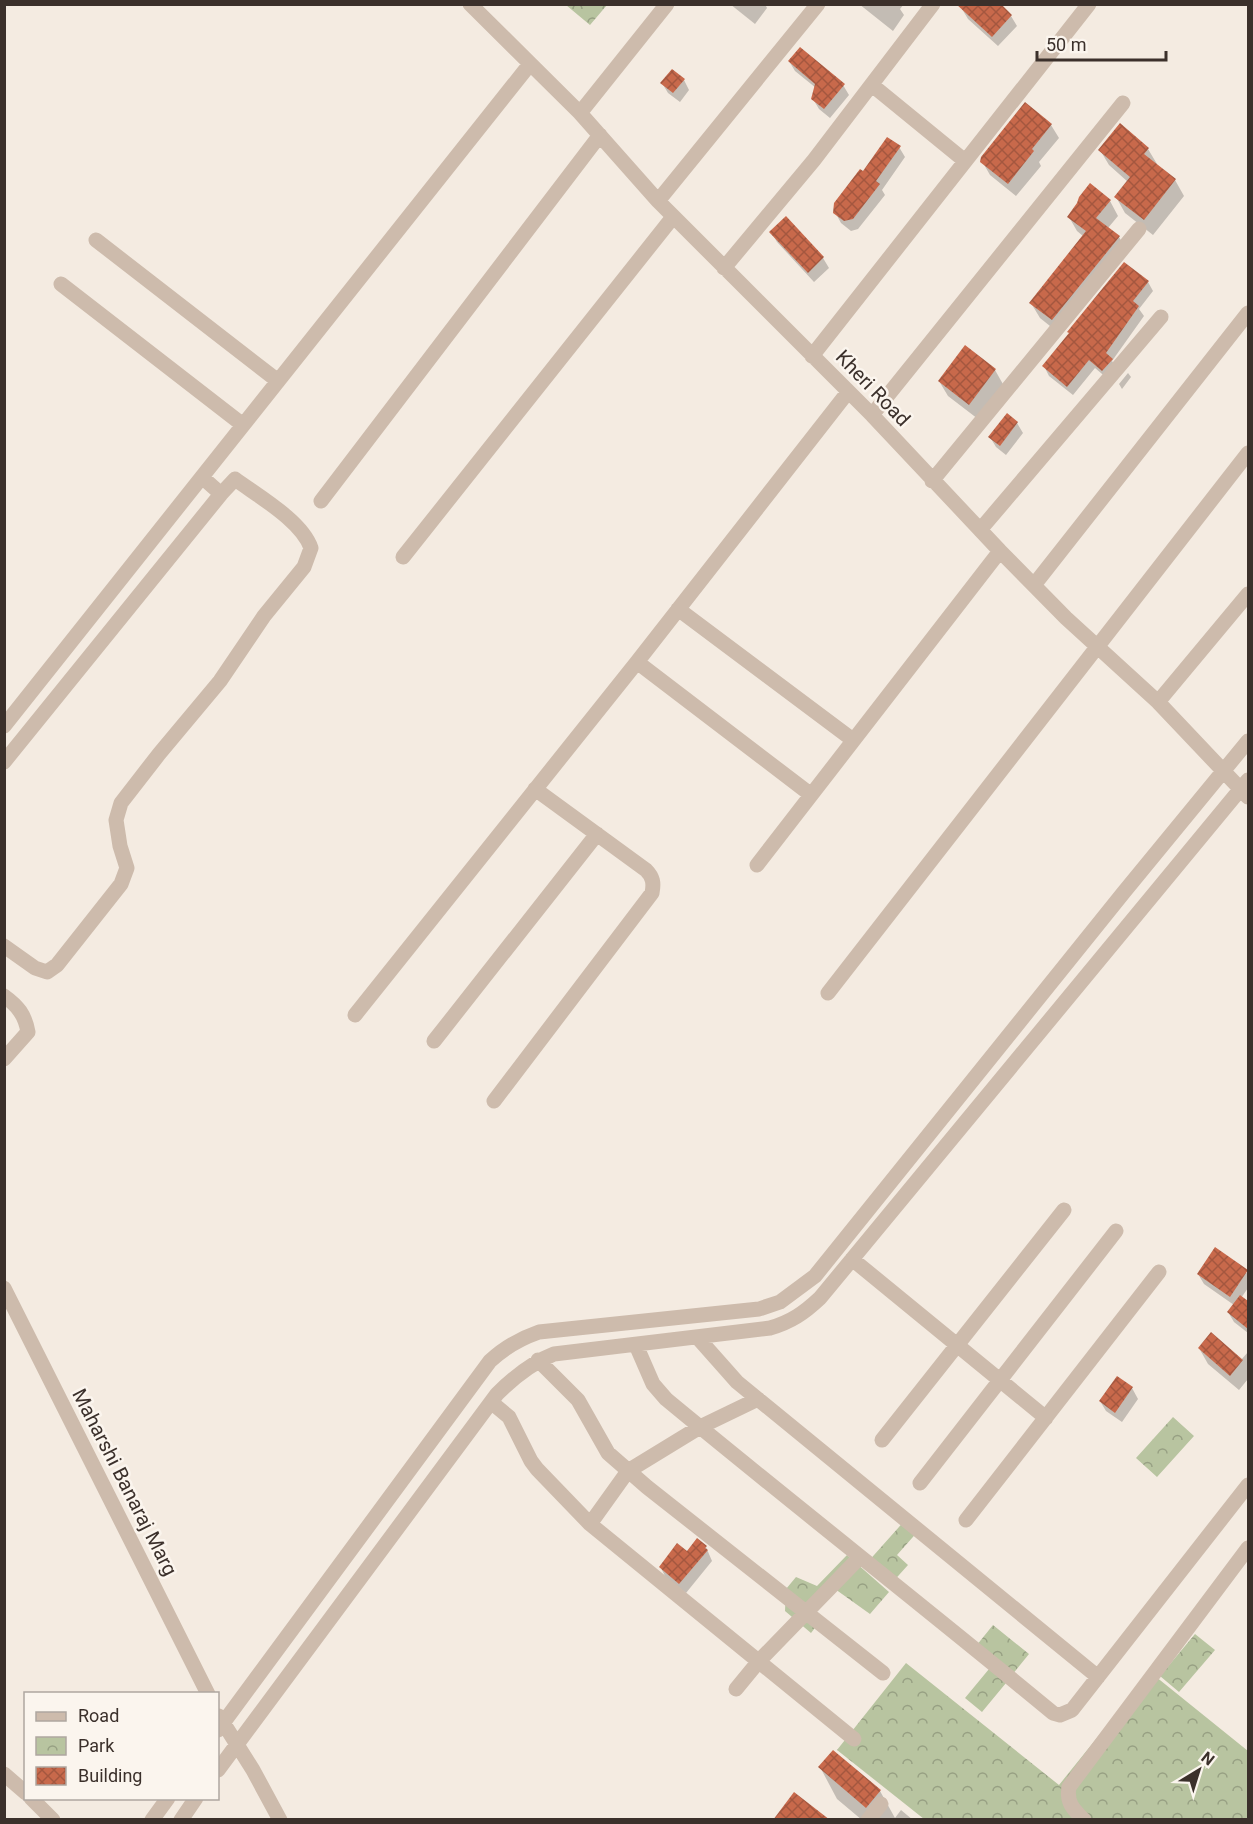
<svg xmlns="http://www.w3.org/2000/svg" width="1253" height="1824" font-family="Roboto,sans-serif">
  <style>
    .park { fill: url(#park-crowns) }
    .shadow { fill: #0003 }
    .building { fill: url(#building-cross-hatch) }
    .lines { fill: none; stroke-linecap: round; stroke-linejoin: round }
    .minor { stroke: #cdbbac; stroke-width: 15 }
    .labels { text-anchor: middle; stroke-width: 5; stroke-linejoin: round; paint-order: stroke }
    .street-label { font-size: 20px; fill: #3b302b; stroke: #fbf5ee }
  </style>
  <defs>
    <pattern id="park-crowns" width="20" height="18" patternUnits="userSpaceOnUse" patternTransform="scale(1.5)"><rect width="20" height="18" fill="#b8c4a0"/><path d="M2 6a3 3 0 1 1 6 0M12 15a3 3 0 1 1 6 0" fill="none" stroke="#97a083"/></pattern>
    <pattern id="building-cross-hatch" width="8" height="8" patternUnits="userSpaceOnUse" patternTransform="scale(1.5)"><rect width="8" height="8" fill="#c8694b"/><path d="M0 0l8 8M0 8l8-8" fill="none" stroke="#a4573f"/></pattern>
  </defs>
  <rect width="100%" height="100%" fill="#f4ebe1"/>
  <path class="park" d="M566,5H607L590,25Z
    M1173,1417L1194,1436L1157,1477L1136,1458Z
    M907,1518L920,1529L897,1555L908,1565L890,1585L866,1564Z
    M847,1555L889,1592L870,1614L828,1584L800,1608L818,1624L811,1633L785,1611L786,1589L796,1577L817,1586Z
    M993,1625L1029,1654L1008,1680L972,1651Z
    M1195,1634L1215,1650L1179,1692L1160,1676Z
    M906,1663L1059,1785L1150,1672L1248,1751V1819H924L837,1750Z
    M989,1669L1006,1683L982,1712L965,1698Z"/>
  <path class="shadow" d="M730,4H765L767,8L755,24Z
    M859,4H904L900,9L904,15L893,31Z
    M962,9L1011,16L1017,26L998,46L968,19Z
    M789,61L843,85L849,95L830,118L819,109L813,99L816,88L795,71Z
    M684,80L689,90L680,102L668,93L662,83Z
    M1051,125L1059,138L1039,162L1041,166L1016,196L990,175L982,161Z
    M899,147L905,157L882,190L885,195L858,229L851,231L841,223L835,212L863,173Z
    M1148,149L1157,164L1156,166L1175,180L1184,196L1153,235L1125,213L1116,197L1128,182L1109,165L1100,150Z
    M1110,201L1118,216L1108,228L1119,237L1128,252L1060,334L1040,318L1031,303L1083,236L1077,231L1069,217Z
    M786,218L823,258L829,268L814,282L777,242L771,232Z
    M1148,282L1153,291L1139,309L1144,316L1112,361L1117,369L1108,379L1095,368L1073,395L1049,376L1044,366Z
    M995,370L1004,386L978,419L948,396L939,381Z
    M1128,373L1131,377L1122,389L1119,384Z
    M1017,423L1023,433L1006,455L996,447L990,437Z
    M1215,1250L1248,1274V1288L1241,1298L1248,1303V1333L1234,1322L1228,1312L1234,1305L1204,1284L1198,1274Z
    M1199,1348L1241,1360L1248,1352V1379L1239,1390L1208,1364Z
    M1117,1378L1132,1388L1138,1399L1122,1422L1106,1411L1100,1401Z
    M697,1541L706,1547L712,1561L686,1593L666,1578L661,1568L687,1553Z
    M820,1767L880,1791L895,1818L901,1810L913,1820H862L837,1799Z"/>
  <path class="building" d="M956,4H1001L1012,15L992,37Z
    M800,47L845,84L824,109L811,99L815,84L788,61Z
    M672,69L685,79L673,93L660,83Z
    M1025,102L1052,124L1032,149L1034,151L1008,184L980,162L981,157Z
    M1120,123L1149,148L1144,154L1176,179L1144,220L1114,197L1130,177L1098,150Z
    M887,137L901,146L876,181L880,184L853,219L844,221L833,213L834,203L860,169L863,171Z
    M1090,183L1111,200L1096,218L1120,236L1052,320L1029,303L1086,231L1067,217L1077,203L1079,197Z
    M786,216L824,257L808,273L769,232Z
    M1124,262L1149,281L1133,301L1139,306L1106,353L1113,359L1102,371L1089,360L1067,387L1042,366L1069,333L1067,332Z
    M965,345L996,369L969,405L938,381Z
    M1007,413L1018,422L1000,446L988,437Z
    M1215,1247L1248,1270L1230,1297L1197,1274Z
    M1240,1295L1248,1301V1329L1227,1312Z
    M1211,1332L1243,1360L1230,1376L1198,1348Z
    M1117,1376L1133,1387L1115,1413L1099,1401Z
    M697,1538L707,1546L705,1548L708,1550L679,1584L659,1567L677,1543L687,1551Z
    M833,1750L881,1790L866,1808L818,1767Z
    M794,1792L830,1820H773Z"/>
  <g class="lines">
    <path class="minor" d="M470,4L580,113L658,201L872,415L1000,551L1066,618L1158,702L1248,797
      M872,85L965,161
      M580,113L667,4
      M658,201L818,4
      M96,240L278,381
      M724,268L814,160L933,4
      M61,284L243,425
      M812,356L1089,4
      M872,415L1123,103
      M932,481L1139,229
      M321,501L600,135
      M980,530L1161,317
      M403,557L673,217
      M1034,585L1248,313
      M678,609L853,740
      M637,662L810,794
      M1158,702L1248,594
      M4,726L530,64
      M4,762L221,494L202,477
      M757,865L1000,551
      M4,946L35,968L47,972L57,965L121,884L127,868L120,846L116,820L121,803L159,754L220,681L264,616L304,567L311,548C302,521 258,496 235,479L221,494
      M828,993L1248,453
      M4,996C18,1006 25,1015 28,1032L4,1059
      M355,1015L637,662L848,392
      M434,1041L597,834
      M494,1101L652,893C654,883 653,877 646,870L535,789
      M852,1259L1046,1418
      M4,1288L208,1694
      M698,1338L737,1382L1098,1677
      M636,1345L653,1384L666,1399C794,1505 925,1607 1053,1713L1060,1715L1072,1710L1248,1485
      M538,1360L578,1400L608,1453L647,1487L883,1673
      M491,1402L509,1417L531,1461L537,1469L590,1524L854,1739
      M882,1440L1064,1210
      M920,1483L1116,1231
      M966,1520L1159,1272
      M590,1524L628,1471L700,1427L758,1399
      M736,1689L759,1661L860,1557
      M219,1716L253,1770L280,1820
      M218,1730L490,1361C505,1347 519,1339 539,1332L759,1309L780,1302L815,1276L1124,892L1248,741
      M218,1770L497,1394C514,1377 531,1363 554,1354L770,1328C791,1322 804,1313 820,1298L1248,780
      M4,1774L26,1793
      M31,1798L53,1820
      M152,1820L168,1798
      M181,1820L196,1798
      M868,1820L881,1804
      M1084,1820C1074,1810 1066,1803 1069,1787L1248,1548"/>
  </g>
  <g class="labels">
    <g class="street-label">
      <text transform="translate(873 388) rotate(46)" y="7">Kheri Road</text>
      <text transform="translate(125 1482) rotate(63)" y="7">Maharshi Banaraj Marg</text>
    </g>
  </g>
  <rect width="1253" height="1824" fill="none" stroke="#3b302b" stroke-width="12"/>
  <rect x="24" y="1692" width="195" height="108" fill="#fbf5ee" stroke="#aea6a0" stroke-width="1.5"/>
  <rect x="36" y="1712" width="30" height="9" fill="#cdbbac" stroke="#aea6a0" stroke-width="1.5"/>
  <text x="78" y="1722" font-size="18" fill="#3b302b">Road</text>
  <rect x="36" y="1737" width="30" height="18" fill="url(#park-crowns)" stroke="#aea6a0" stroke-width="1.5"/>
  <text x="78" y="1752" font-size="18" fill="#3b302b">Park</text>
  <rect x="36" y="1767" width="30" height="18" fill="url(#building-cross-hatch)" stroke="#aea6a0" stroke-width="1.5"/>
  <text x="78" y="1782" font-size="18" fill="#3b302b">Building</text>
  <g transform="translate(1199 1770) rotate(38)" stroke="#fbf5ee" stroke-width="4.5" paint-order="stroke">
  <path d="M0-4.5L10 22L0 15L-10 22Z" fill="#3b302b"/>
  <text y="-9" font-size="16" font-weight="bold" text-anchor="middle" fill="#3b302b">N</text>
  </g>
  <path d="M1037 51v9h129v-9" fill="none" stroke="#3b302b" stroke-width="3"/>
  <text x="1046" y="51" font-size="18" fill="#3b302b" stroke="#fbf5ee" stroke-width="4.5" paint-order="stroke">50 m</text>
</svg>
